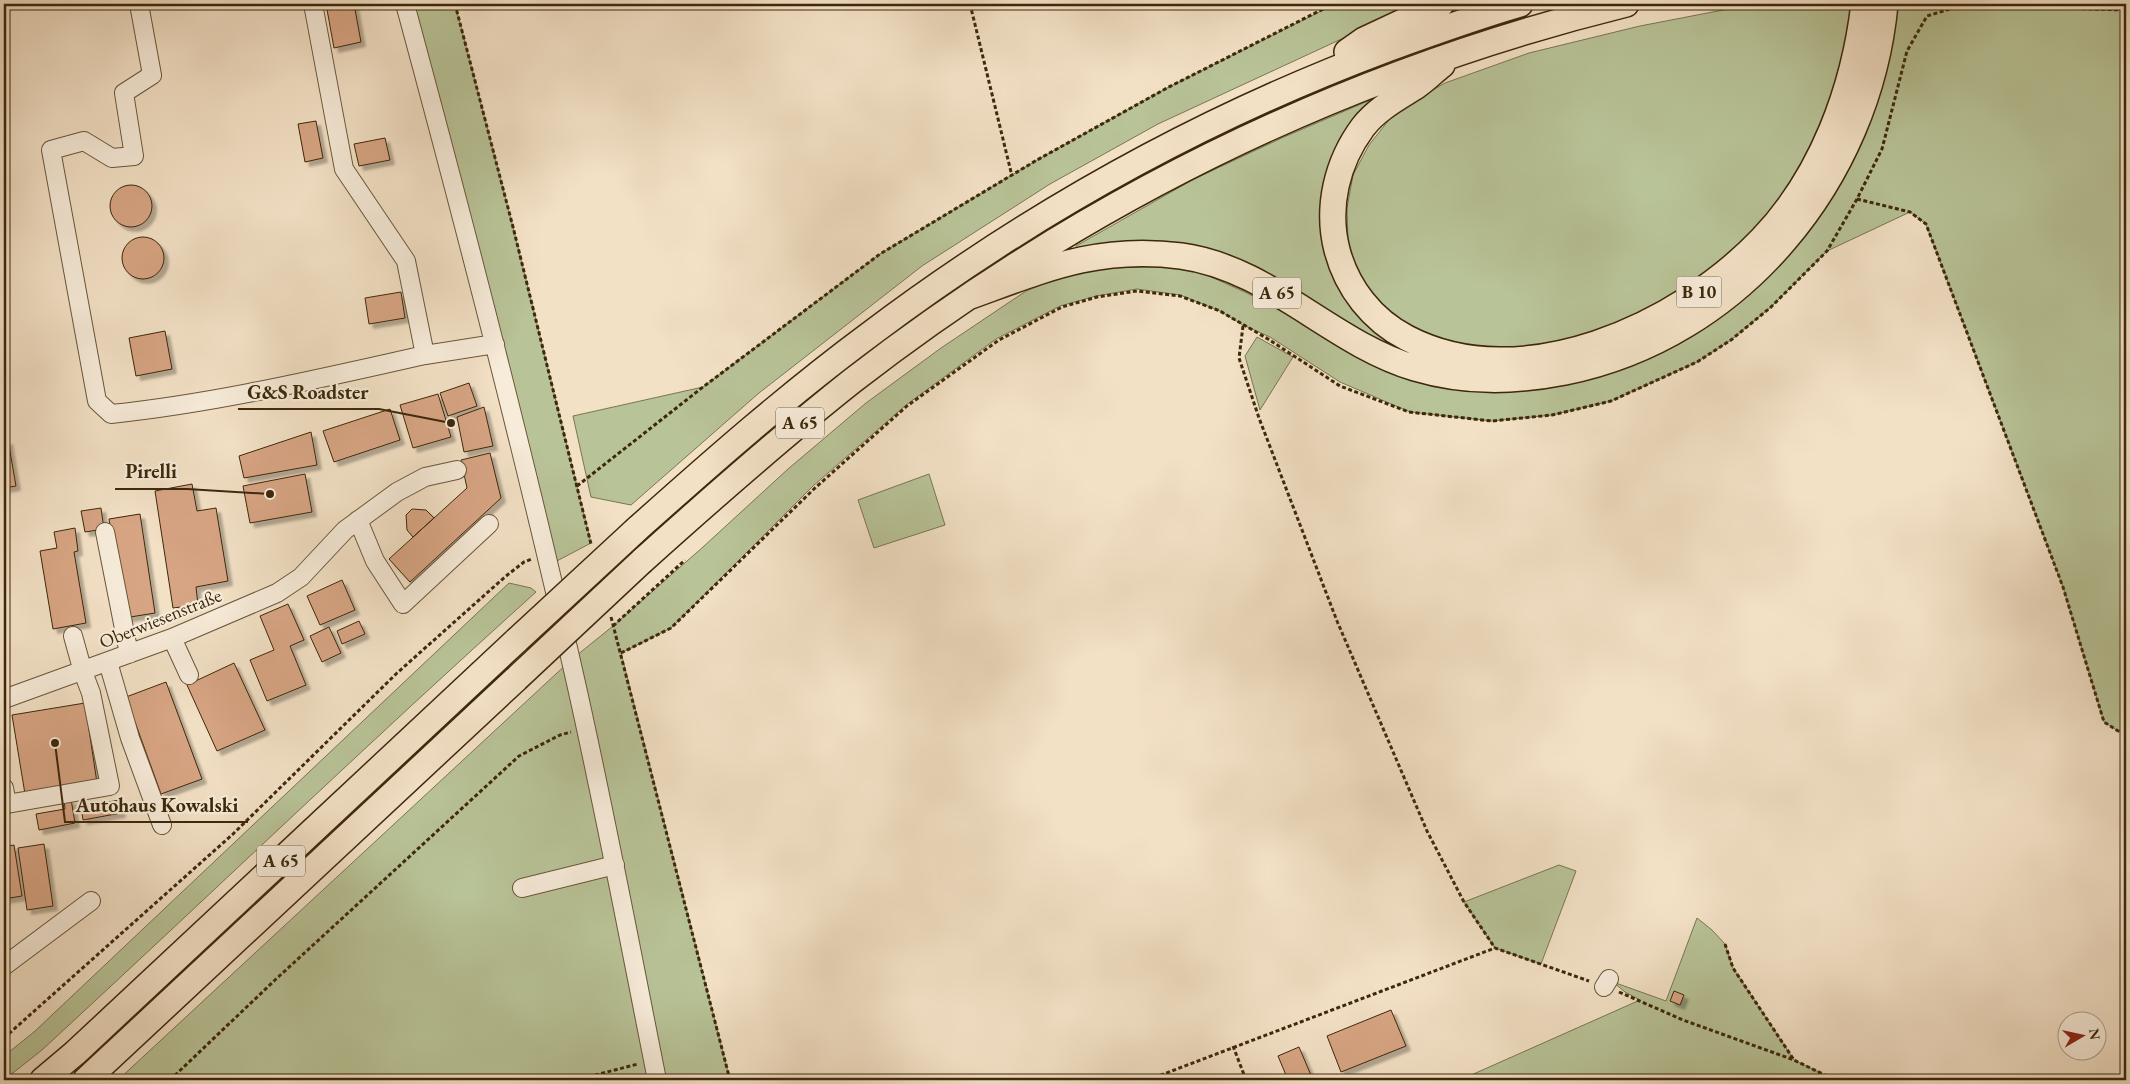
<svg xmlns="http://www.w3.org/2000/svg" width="2130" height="1084" font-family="'EB Garamond',serif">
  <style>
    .green { fill: #b8c397; stroke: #7a7651 }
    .building { fill: #d8a584; stroke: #3c280b; filter: url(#shadow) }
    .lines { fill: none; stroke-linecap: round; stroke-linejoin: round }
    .minor-casing { stroke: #6a563a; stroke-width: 20 }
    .highway-casing { stroke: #3c280b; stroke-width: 28 }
    .path { stroke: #3c280b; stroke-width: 3; stroke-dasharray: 4 2.5; stroke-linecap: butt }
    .minor { stroke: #f7ecda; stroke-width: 18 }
    .highway { stroke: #f3e1c6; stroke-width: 25 }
    .highway-bridge-casing { stroke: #3c280b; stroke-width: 28; stroke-linecap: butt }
    .highway-bridge { stroke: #f3e1c6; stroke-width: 25 }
    .labels { text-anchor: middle; stroke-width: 4.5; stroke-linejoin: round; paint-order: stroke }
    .shield { fill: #f7ecda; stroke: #746349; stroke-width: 1 }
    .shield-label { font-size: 18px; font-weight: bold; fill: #3c280b }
    .street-label { font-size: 19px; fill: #3c280b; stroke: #f7ecda }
    .leader { fill: none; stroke: #3c280b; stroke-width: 2 }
    .callout-dot { fill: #3c280b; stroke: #f7ecda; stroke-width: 2 }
    .callout-label { font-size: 20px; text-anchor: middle; font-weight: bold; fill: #3c280b; stroke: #f7ecda; stroke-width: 4.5; stroke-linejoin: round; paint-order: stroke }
  </style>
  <defs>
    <filter id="shadow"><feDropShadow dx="4.5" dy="4.5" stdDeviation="1" flood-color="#0004"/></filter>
  </defs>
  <rect width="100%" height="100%" fill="#f3e1c6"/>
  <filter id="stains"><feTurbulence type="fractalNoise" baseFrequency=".004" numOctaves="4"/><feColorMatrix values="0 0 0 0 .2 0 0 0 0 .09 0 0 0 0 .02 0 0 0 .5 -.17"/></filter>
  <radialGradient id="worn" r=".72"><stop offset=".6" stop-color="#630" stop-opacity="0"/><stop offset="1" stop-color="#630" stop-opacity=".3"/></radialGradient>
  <path class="green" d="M408,4H455L513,227L591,543L555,562Z
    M1335,4H1417L1158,124L1050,184L922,266L759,393L631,505L591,497L573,416L703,387L880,254L1037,160L1167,88Z
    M1754,4H1855L1840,86L1802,168L1762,222L1711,269L1654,308L1595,334L1521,348H1480L1451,343L1404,324L1385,310L1359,275L1348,243L1347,208L1353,175L1369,145L1396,111L1445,83L1529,53L1640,26Z
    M1871,4H1876C1859,166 1759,300 1603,353C1549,372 1487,380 1431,365C1367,348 1319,307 1262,276C1206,246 1139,236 1077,251L1076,246L1194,179L1284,137L1375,98L1377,103C1343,131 1325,173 1325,217C1325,264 1344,303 1383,331C1503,418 1686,332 1773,234C1832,168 1858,90 1871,4Z
    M1894,4H2126V736L2104,722L2063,587L1926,224L1910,212L1827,251L1771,307L1731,340L1697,362L1611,401L1552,415L1492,421L1410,412L1340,382L1270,337L1243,325L1220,311L1180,295L1137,289L1096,296L1060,306L996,339L906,405L813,486L671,628L621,653L730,1080H118L571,660L613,626L703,547L788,469L866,403L941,348L1026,291L1067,275L1102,268L1187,266L1247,293L1312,328L1439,386L1765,278Z
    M1257,337L1293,357L1260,410L1245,356Z
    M929,474L945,525L874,548L858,500Z
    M509,583L531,588L536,592C369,742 207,898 42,1050L4,1080V1056L34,1032Z
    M1559,865L1576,871L1541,964L1495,948L1464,902Z
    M1697,918L1712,930L1725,944L1733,968L1794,1060L1835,1080H1460L1640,1000L1625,992L1613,982L1666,1001Z"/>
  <path class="building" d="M326,4H354L361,42L334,48Z
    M316,121L323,158L305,162L298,124Z
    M385,138L390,160L359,166L354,144Z
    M110 206a21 21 0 1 1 42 0a21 21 0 1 1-42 0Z
    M122 258a21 21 0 1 1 42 0a21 21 0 1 1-42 0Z
    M401,292L405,318L369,324L365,298Z
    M165,331L172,369L136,376L129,338Z
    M469,383L477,406L448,416L440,393Z
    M438,394L451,437L413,448L400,405Z
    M484,407L493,446L464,452L457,417Z
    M390,409L400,440L334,462L323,431Z
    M311,432L317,465L244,478L239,456Z
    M8,440L16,486L4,488V441Z
    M490,453L501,498L410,582L389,559L467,488L461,460Z
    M305,474L312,512L250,523L243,486Z
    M192,484L197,511L216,508L228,581L196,587L198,605L173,608L155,491Z
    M101,508L104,529L85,532L81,511Z
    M412,509L426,510L434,518L413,537L407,530L406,515Z
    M140,514L155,613L124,618L109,519Z
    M75,528L78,551L74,552L86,623L53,629L40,551L57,548L54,532Z
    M342,580L355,610L320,625L307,596Z
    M288,604L304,640L290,646L306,685L267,701L250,660L274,650L260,616Z
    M359,621L365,634L342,644L337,631Z
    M329,627L341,653L322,662L310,636Z
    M234,663L265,730L217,751L187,685Z
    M166,682L202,779L161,794L126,697Z
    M85,703L97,783L25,794L12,715Z
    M71,799L75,823L39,830L36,814L65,809L64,800Z
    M119,800L121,813L83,820L81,807Z
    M44,844L53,906L27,910L18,848Z
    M14,845L22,896L4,899V847Z
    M1674,991L1684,995L1680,1005L1670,1001Z
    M1391,1010L1406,1046L1341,1072L1327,1036Z
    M1299,1047L1313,1080H1288L1278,1056Z"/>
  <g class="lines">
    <g class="minor-casing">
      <path id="minor" d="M139,4L152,75L124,93L134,156L112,158L84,141L51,150L97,401L111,414C217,403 321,378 425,355
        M313,4L344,169L406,261L425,355L495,344
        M405,4C464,222 521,441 571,661C603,800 629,940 657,1080
        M358,520L375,561L403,604L489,524
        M105,532L129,654
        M172,638L189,675
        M108,662L130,738L162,825
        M4,699L172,638L277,593L301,577L345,530L397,492L425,477L457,470
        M4,788L7,804L110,786L91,693L83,672L73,636
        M522,888L615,865
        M4,966L91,901
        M1604,987L1609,979"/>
    </g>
    <g class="highway-casing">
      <path id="highway" d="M1347,52L1364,40L1441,4
        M1442,65C1433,72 1424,81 1415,87C1396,99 1377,109 1363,127C1337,162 1326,207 1337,250C1347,288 1372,320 1407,338C1522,398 1679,326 1762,239C1822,176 1854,89 1864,4
        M968,297C1043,270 1098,245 1181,256C1270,268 1331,343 1415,368C1466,383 1514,382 1565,372C1740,337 1869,179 1885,4
        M637,529C712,462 788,395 869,335C1028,215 1200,119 1387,49C1431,33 1475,17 1520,4
        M642,561C711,499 780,438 852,381C1083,202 1342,74 1626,4
        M43,1080L75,1053L517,640
        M86,1080L516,679"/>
    </g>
    <path class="path" d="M455,4L513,227L591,544
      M970,4L1012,176
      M1857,199L1910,212L1926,224L2063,587L2104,722L2126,736
      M1243,326L1239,358L1259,418L1337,621L1427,831L1464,902L1495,948
      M577,486L703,387L880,254L1037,160L1167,88L1333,4
      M611,617L730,1080
      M613,626L685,560
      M621,653L671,628L815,488L907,406L999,340L1062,307L1097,297L1137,291L1180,296L1220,311L1268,339L1340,386L1409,412L1492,421L1552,415L1611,401L1697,362L1731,340L1771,307L1827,251L1857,199L1882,149L1907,51L1927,16L1963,5L2126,10
      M1725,944L1733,968L1794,1060
      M1619,992L1683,1020L1794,1060L1835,1080
      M4,1038L233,834L397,673L506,576L524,562L532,559
      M1233,1046L1246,1080
      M170,1080L275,980L519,756L560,735L571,732
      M576,1080L638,1064
      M1148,1080L1495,948L1589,981"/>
    <use href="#minor" class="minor"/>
    <use href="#highway" class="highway"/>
    <g class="highway-bridge-casing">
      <path id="highway-bridge" d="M517,640L637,529
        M516,679L642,561"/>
    </g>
    <use href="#highway-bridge" class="highway-bridge"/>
  </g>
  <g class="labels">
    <g class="shield">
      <rect x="1676.5" y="276.5" width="45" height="31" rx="4"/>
      <rect x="1253" y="277.5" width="48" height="31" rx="4"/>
      <rect x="776" y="407.5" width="48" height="31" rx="4"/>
      <rect x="257" y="845.5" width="48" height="31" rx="4"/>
    </g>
    <g class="shield-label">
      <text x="1699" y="298">B 10</text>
      <text x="1277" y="299">A 65</text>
      <text x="800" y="429">A 65</text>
      <text x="281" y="867">A 65</text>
    </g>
    <g class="street-label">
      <text transform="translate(160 618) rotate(-22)" y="7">Oberwiesenstraße</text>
    </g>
  </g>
  <path class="leader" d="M451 423L379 409H238M270 494L187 489H115M55 743L65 822H248"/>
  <g class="callout-dot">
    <circle cx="451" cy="423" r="5"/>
    <circle cx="270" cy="494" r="5"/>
    <circle cx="55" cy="743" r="5"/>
  </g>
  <g class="callout-label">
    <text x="308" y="399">G&amp;S Roadster</text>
    <text x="151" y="478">Pirelli</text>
    <text x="157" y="812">Autohaus Kowalski</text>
  </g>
  <rect width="2130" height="1084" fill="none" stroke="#f3e1c6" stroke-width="20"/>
  <rect x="5" y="5" width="2120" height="1074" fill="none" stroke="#3c280b" stroke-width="2.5"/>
  <rect x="10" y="10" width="2110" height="1064" fill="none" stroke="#3c280b"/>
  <g transform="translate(2082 1036) rotate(81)"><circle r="24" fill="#f7ecda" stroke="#ac9e87"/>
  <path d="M0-4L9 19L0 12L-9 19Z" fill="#8f2418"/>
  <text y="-8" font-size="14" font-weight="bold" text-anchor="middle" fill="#3c280b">N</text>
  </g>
  <rect width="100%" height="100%" filter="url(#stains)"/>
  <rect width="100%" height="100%" fill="url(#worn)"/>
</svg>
